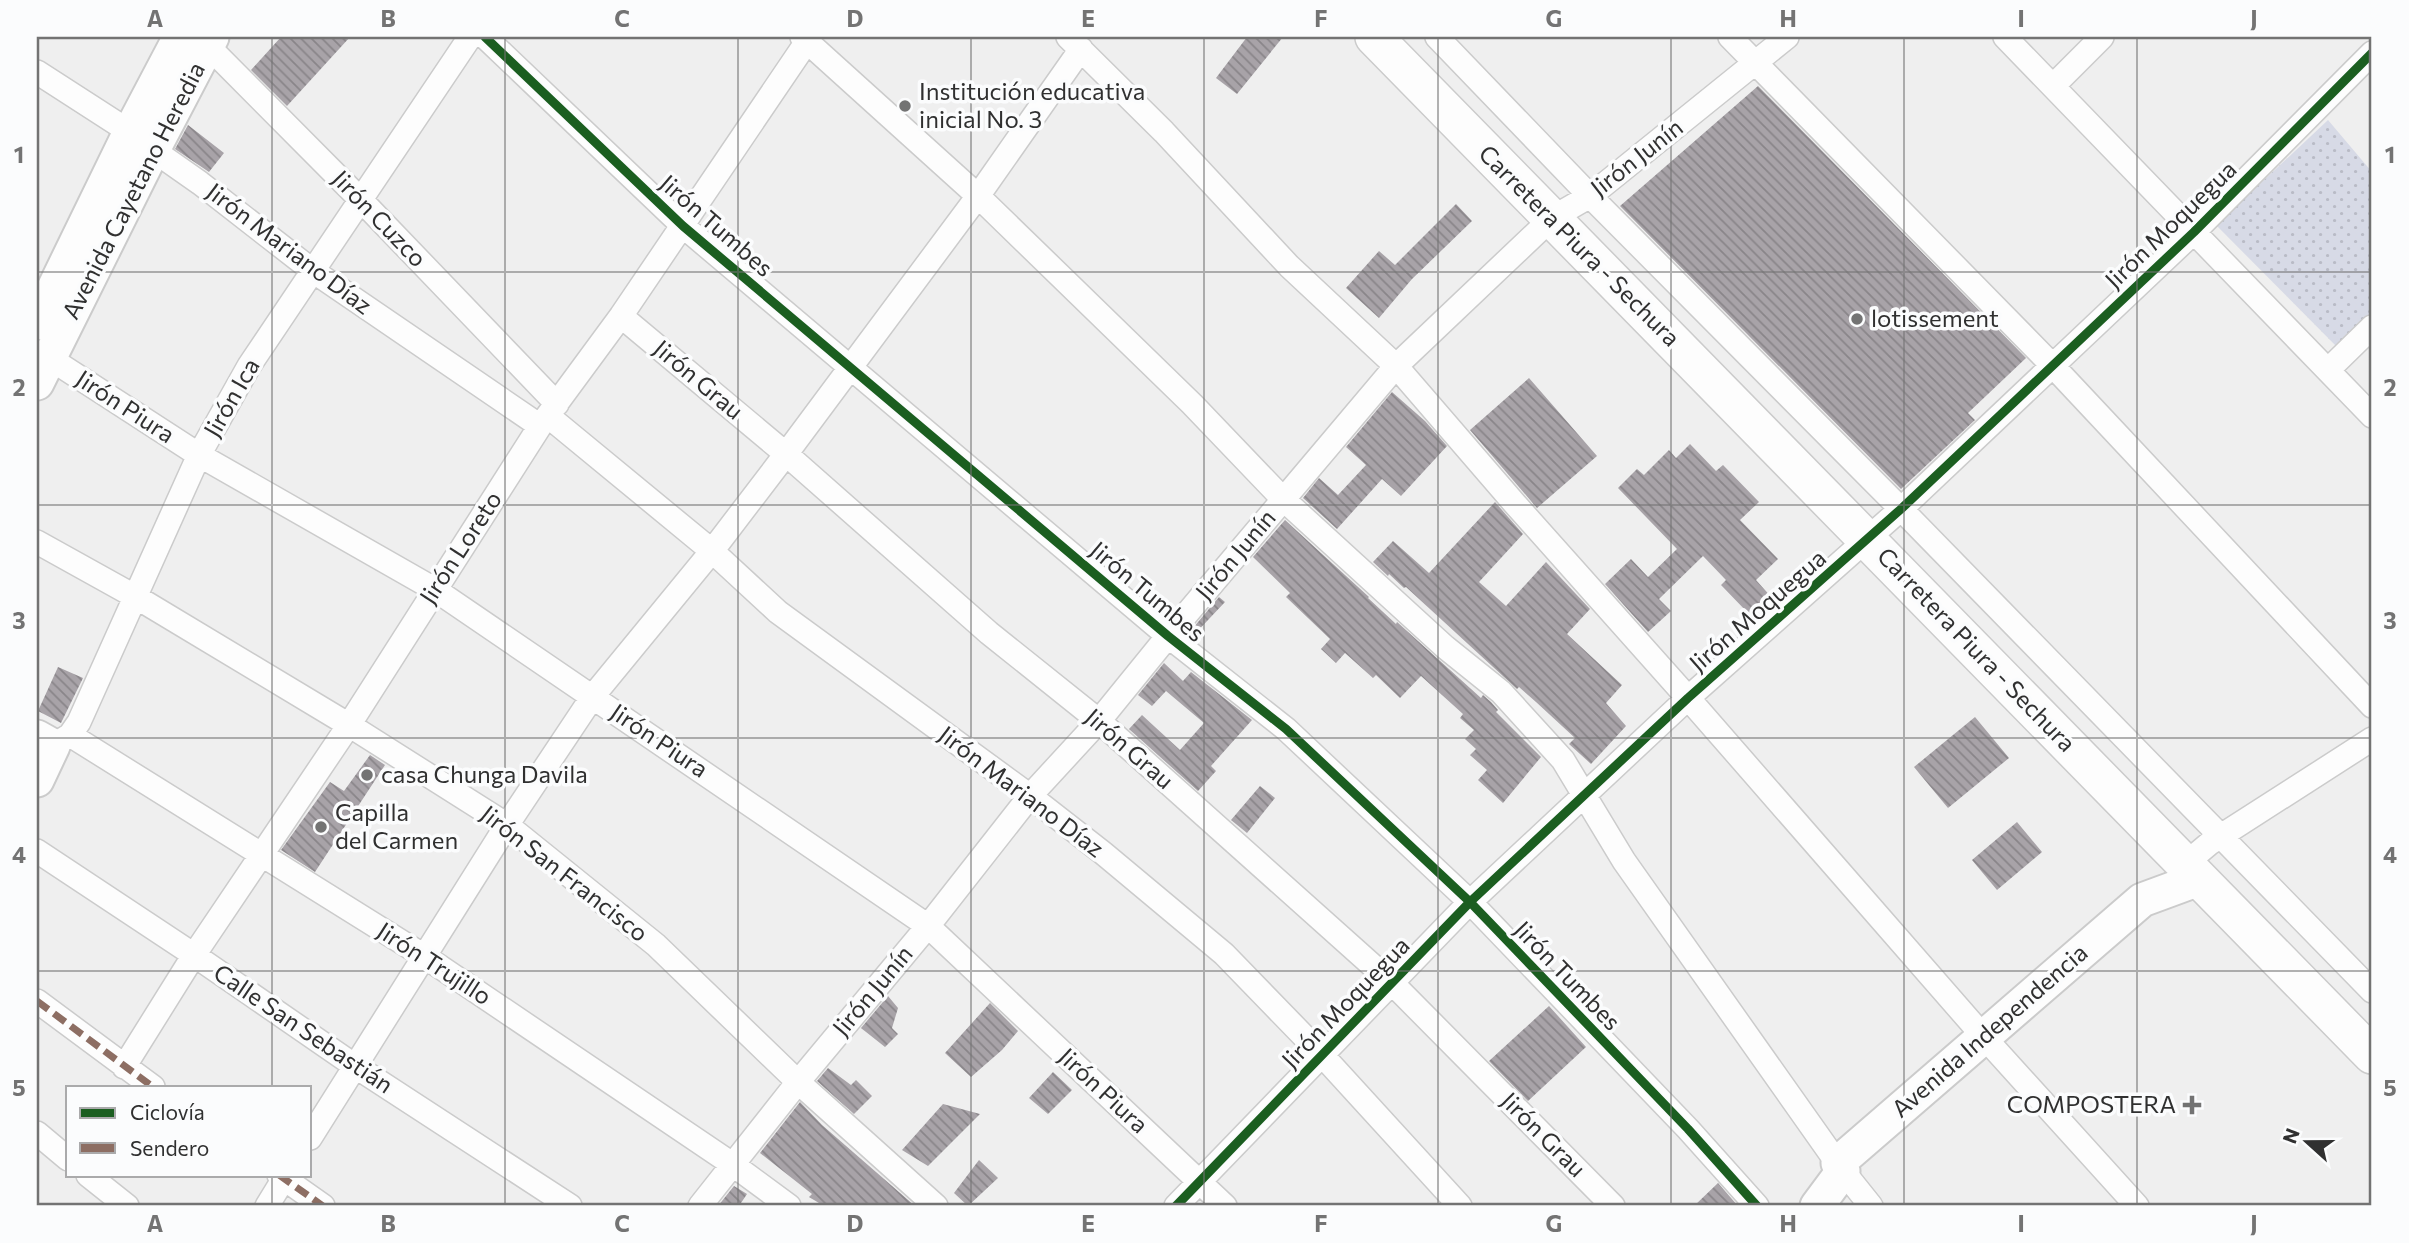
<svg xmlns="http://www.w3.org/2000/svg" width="2409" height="1243" font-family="Commissioner,sans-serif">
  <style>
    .park { fill: url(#park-dots) }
    .building { fill: url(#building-back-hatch) }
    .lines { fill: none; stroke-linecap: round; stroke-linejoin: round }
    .street-casing { stroke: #cbcbcb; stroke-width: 26 }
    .secondary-casing { stroke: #cbcbcb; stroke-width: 37 }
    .primary-casing { stroke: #cbcbcb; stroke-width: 40 }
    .street { stroke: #fdfdfd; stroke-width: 23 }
    .secondary { stroke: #fdfdfd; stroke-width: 33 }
    .primary { stroke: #fdfdfd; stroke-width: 37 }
    .quiet { stroke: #8d6e63; stroke-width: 7; stroke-dasharray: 14 7; stroke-linecap: butt }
    .cycleway-casing { stroke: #fbfcfd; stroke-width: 13 }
    .cycleway { stroke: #1b5e20; stroke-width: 9 }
    .grid { fill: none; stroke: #737373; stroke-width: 2; stroke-opacity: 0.55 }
    .poi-dot { fill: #737373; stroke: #fbfcfd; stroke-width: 2.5 }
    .labels { text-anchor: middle; stroke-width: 7; stroke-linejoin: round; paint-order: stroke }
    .poi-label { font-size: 24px; fill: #303030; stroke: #fbfcfd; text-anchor: start }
    .street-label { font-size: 24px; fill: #303030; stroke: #fbfcfd }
    .neatline { fill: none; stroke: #737373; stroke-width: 2.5 }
    .grid-label { font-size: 23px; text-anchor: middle; font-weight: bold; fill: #737373 }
  </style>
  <defs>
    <pattern id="park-dots" width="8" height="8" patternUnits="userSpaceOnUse" patternTransform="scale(1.75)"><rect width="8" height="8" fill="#d7dae6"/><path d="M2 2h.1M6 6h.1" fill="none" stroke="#b9bbc6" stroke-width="1.8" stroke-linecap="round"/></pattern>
    <pattern id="building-back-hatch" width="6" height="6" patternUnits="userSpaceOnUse" patternTransform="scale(1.75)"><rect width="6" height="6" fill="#a8a3a8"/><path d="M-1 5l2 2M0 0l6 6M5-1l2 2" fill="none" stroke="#898589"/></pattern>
  </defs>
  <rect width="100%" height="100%" fill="#efefef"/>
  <path class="park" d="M2328,120L2372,172V316L2339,349L2216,225Z"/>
  <path class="building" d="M281,37H350L287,106L251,70Z
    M1247,37H1283L1237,94L1216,78Z
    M1758,86L2026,358L1968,413L1975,420L1901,489L1620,206Z
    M188,125L224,153L209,172L175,149Z
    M1456,204L1472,221L1412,279L1379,318L1346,288L1379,251L1395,265Z
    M1529,378L1597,456L1537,508L1470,430Z
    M1392,392L1425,421L1447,446L1401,496L1382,479L1337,529L1303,498L1319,478L1338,495L1366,465L1346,447Z
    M1690,444L1716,471L1723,465L1759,502L1740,520L1778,559L1756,580L1772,598L1752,617L1721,585L1726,580L1703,556L1659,599L1671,611L1648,632L1605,584L1631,559L1648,577L1677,549L1618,488L1637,469L1644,475L1669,450L1676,458Z
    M1495,502L1523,534L1479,582L1506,606L1546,562L1590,609L1567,634L1622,685L1606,703L1626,726L1591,764L1569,744L1575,738L1536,702L1519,687L1517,689L1406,587L1404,588L1389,574L1388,576L1373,562L1393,541L1429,573Z
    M1285,520L1369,597L1368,598L1396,624L1397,622L1481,698L1483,695L1491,702L1498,710L1496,712L1541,757L1503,803L1478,780L1487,770L1470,755L1476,749L1465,739L1474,730L1460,718L1463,714L1421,676L1400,698L1376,675L1373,678L1345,653L1336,663L1321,649L1330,639L1286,597L1290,593L1253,557Z
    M1219,597L1225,602L1192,637L1188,634Z
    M1164,663L1183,681L1191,672L1252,720L1211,766L1216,771L1198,791L1129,729L1142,715L1180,750L1204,723L1166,691L1152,706L1138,695Z
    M58,667L83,678L61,723L38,711Z
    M1975,717L2009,758L1948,808L1914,767Z
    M370,755L385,765L315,872L281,850L330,782L344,791Z
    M1260,786L1275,798L1247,833L1231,820Z
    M2017,822L2042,852L1997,890L1972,860Z
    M888,996L898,1008L892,1028L898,1034L885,1047L861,1028Z
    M990,1003L1018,1031L1002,1050L971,1077L945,1053Z
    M1549,1006L1586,1047L1528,1101L1489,1061Z
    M828,1068L851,1085L856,1080L872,1096L854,1114L817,1081Z
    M1053,1072L1072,1090L1048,1114L1029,1098Z
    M800,1102L822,1125L915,1206H824L809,1197L812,1194L760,1153Z
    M943,1104L980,1114L928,1166L902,1150Z
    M979,1160L998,1178L968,1206L954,1193Z
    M1718,1183L1738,1206H1694Z
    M734,1186L747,1194L739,1206H718Z"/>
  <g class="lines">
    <g class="street-casing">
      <path id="street" d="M485,37L683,226L1168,636L1286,729L1470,902L1688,1129L1757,1206
        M802,37L978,196L1192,404L1283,499L1445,647L1501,692L1563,760L1624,861L1843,1171L1871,1206
        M1068,37L1164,132L1289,266L1396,366L1515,504L1688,698L1983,1036L2137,1206
        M1437,37L1590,196L1901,509L2372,991
        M1730,37L2052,365L2372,706
        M2005,37L2372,416
        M200,38L361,200L557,404
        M37,72L130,132L153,150L200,183L313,271L540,426
        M2053,86L2102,37
        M621,316L786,454L989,633L1099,721L1392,983L1613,1206
        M40,352L199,455L434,589L928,926L1225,1206
        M2329,369L2372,327
        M548,416L712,551L778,612L1030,796L1103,853L1224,954L1322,1055L1460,1206
        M37,542L136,597L349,725L507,825L656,945L798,1082L936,1206
        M70,735L424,956L732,1164L789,1206
        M59,742L70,735L79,722L199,455L249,366L470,37
        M37,851L194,955L355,1066L570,1206
        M2185,864L2210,843L2372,739
        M37,1001L153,1087
        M124,1067L194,955L349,725L540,426L621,316L810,37
        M37,1133L68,1159
        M310,1138L507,825L593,696L712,551L786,454L978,196L1081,49
        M88,1175L127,1206
        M279,1175L323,1206
        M267,1206L286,1175
        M700,1206L798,1082L928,926L1030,796L1099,721L1168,636L1396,366L1552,218L1590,196L1787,37
        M1176,1206L1470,902L1688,698L1901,509L2194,232L2372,53"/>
    </g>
    <g class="secondary-casing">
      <path id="secondary" d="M37,323L130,132L180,37
        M37,383L153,150L212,37
        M37,737L53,746L37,780
        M1838,1163L2142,900L2199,879
        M1817,1206L1843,1171"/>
    </g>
    <g class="primary-casing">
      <path id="primary" d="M1374,37L2372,1055"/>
    </g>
    <use href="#street" class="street"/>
    <use href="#secondary" class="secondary"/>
    <use href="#primary" class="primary"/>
    <path class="quiet" d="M37,1001L153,1087
      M279,1175L323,1206"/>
    <g class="cycleway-casing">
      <path id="cycleway" d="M485,37L683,226L1168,636L1286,729L1470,902L1688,1129L1757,1206
        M1176,1206L1470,902L1688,698L1901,509L2194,232L2372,53"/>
    </g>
    <use href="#cycleway" class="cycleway"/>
  </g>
  <path class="grid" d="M272,37V1087M505,37V1206M738,37V1206M971,37V1206M1204,37V1206M1438,37V1206M1671,37V1206M1904,37V1206M2137,37V1206M37,272H2372M37,505H2372M37,738H2372M37,971H2372M272,1175V1206"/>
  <g class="poi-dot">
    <circle cx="905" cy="106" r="7"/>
    <circle cx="1857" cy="319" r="7"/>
    <circle cx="367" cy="775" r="7"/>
    <circle cx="321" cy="827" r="7"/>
    <path d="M2188.5 1094.5h7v7h7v7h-7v7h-7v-7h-7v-7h7z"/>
  </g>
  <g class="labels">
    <g class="poi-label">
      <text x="919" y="100">Institución educativa<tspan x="919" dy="28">inicial No. 3</tspan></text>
      <text x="1871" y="327">lotissement</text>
      <text x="381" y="783">casa Chunga Davila</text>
      <text x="335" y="821">Capilla<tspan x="335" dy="28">del Carmen</tspan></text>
      <text x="2176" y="1113" text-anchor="end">COMPOSTERA</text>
    </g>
    <g class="street-label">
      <text transform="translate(1637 158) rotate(-38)" y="8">Jirón Junín</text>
      <text transform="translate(134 191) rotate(-63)" y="8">Avenida Cayetano Heredia</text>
      <text transform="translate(379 219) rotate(46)" y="8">Jirón Cuzco</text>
      <text transform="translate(2171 225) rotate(-44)" y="8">Jirón Moquegua</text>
      <text transform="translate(716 226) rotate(41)" y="8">Jirón Tumbes</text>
      <text transform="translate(1579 246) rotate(45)" y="8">Carretera Piura - Sechura</text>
      <text transform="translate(289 249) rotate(37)" y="8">Jirón Mariano Díaz</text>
      <text transform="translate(698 380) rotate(40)" y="8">Jirón Grau</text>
      <text transform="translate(232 398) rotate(-60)" y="8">Jirón Ica</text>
      <text transform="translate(125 407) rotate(33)" y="8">Jirón Piura</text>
      <text transform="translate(461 548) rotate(-57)" y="8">Jirón Loreto</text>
      <text transform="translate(1236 555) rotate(-50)" y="8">Jirón Junín</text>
      <text transform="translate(1147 592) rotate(40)" y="8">Jirón Tumbes</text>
      <text transform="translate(1758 611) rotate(-41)" y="8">Jirón Moquegua</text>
      <text transform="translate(1976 650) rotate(46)" y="8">Carretera Piura - Sechura</text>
      <text transform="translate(659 741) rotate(34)" y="8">Jirón Piura</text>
      <text transform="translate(1129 749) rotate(41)" y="8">Jirón Grau</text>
      <text transform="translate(1021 792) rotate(37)" y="8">Jirón Mariano Díaz</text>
      <text transform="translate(564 874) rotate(38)" y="8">Jirón San Francisco</text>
      <text transform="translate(434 964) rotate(33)" y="8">Jirón Trujillo</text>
      <text transform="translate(1567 976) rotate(46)" y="8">Jirón Tumbes</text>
      <text transform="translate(873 991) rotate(-50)" y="8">Jirón Junín</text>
      <text transform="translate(1346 1003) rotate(-46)" y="8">Jirón Moquegua</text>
      <text transform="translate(303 1029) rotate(34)" y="8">Calle San Sebastián</text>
      <text transform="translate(1990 1031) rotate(-41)" y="8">Avenida Independencia</text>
      <text transform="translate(1103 1091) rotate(43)" y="8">Jirón Piura</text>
      <text transform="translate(1543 1135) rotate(45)" y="8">Jirón Grau</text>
    </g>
  </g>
  <rect width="2409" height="1243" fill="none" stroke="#fbfcfd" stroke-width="77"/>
  <rect x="66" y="1086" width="245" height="91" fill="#fbfcfd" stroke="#aaaaab" stroke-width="2"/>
  <rect x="80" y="1108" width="35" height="10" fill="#1b5e20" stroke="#aaaaab" stroke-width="2"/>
  <text x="130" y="1120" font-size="21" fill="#303030">Ciclovía</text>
  <rect x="80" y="1143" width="35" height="10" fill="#8d6e63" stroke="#aaaaab" stroke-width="2"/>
  <text x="130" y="1156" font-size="21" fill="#303030">Sendero</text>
  <g transform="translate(2307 1142) rotate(291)" stroke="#fbfcfd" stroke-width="5" paint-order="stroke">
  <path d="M0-5L12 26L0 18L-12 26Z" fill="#303030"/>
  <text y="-10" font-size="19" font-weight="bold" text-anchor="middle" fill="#303030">N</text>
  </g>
  <rect x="38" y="38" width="2332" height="1166" class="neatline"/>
  <g class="grid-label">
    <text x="155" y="27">A</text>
    <text x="388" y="27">B</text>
    <text x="622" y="27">C</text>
    <text x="855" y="27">D</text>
    <text x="1088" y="27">E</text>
    <text x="1321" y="27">F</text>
    <text x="1554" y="27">G</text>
    <text x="1788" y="27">H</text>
    <text x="2021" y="27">I</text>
    <text x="2254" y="27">J</text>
    <text x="19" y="163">1</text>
    <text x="2390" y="163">1</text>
    <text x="19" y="396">2</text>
    <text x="2390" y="396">2</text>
    <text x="19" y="629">3</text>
    <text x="2390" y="629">3</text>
    <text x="19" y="863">4</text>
    <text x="2390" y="863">4</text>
    <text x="19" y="1096">5</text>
    <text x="2390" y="1096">5</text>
    <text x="155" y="1232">A</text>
    <text x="388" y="1232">B</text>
    <text x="622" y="1232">C</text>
    <text x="855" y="1232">D</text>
    <text x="1088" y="1232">E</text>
    <text x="1321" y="1232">F</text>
    <text x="1554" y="1232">G</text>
    <text x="1788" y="1232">H</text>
    <text x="2021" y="1232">I</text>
    <text x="2254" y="1232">J</text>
  </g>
</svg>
